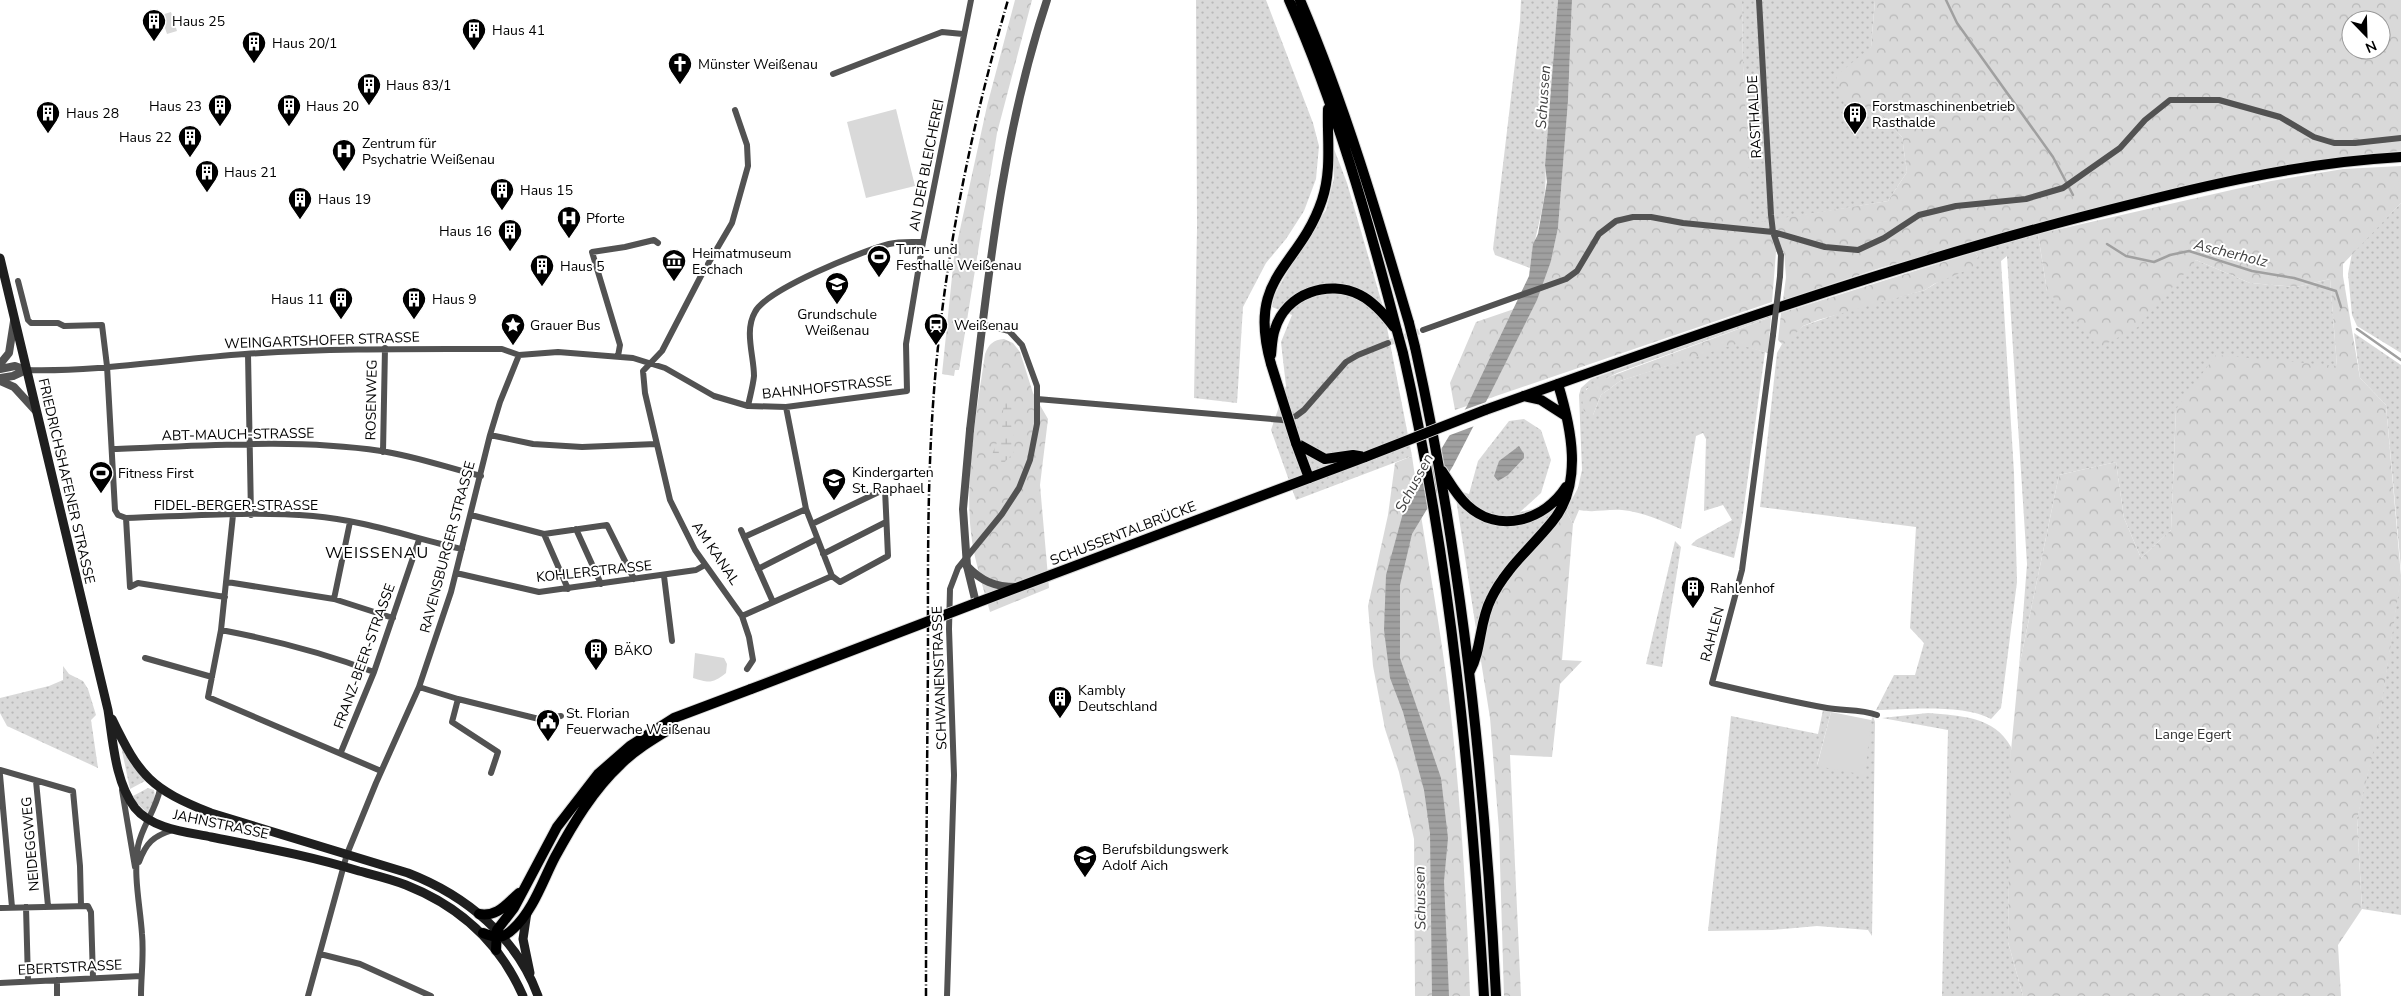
<svg xmlns="http://www.w3.org/2000/svg" width="2401" height="996" font-family="'Nunito Sans',sans-serif">
  <style>
    .grass { fill: url(#grass-dots) }
    .forest { fill: url(#forest-crowns); fill-rule: evenodd }
    .wetland { fill: url(#wetland-marsh) }
    .green { fill: #d9d9d9 }
    .water { fill: url(#water-rules) }
    .pier { fill: #fff }
    .lines { fill: none; stroke-linecap: round; stroke-linejoin: round }
    .stream { stroke: #a0a0a0; stroke-width: 2.5 }
    .minor-tunnel { stroke: #d9d9d9; stroke-width: 6; stroke-dasharray: 6 3; stroke-linecap: butt }
    .primary-casing { stroke: #dbdbdb; stroke-width: 12 }
    .trunk-casing { stroke: #dbdbdb; stroke-width: 12 }
    .minor { stroke: #525252; stroke-width: 6 }
    .tertiary { stroke: #525252; stroke-width: 8 }
    .secondary { stroke: #1f1f1f; stroke-width: 9 }
    .primary { stroke: #000; stroke-width: 10 }
    .trunk { stroke: #000; stroke-width: 10 }
    .rail { stroke: #000; stroke-width: 2.5; stroke-dasharray: 8 2.5 1 2.5; stroke-linecap: butt }
    .primary-bridge-casing { stroke: #dbdbdb; stroke-width: 12; stroke-linecap: butt }
    .trunk-bridge-casing { stroke: #dbdbdb; stroke-width: 12; stroke-linecap: butt }
    .minor-bridge { stroke: #525252; stroke-width: 6 }
    .tertiary-bridge { stroke: #525252; stroke-width: 8 }
    .primary-bridge { stroke: #000; stroke-width: 10 }
    .trunk-bridge { stroke: #000; stroke-width: 10 }
    .labels { text-anchor: middle; stroke-width: 4; stroke-linejoin: round; paint-order: stroke }
    .poi-label { font-size: 14px; fill: #000; stroke: #fff; text-anchor: start }
    .street-label { font-size: 14px; fill: #000; stroke: #fff }
    .park-label { font-size: 14px; fill: #303030; stroke: #fff }
    .water-label { font-size: 15px; font-style: italic; fill: #414141; stroke: #fff }
    .quarter-label { font-size: 16px; letter-spacing: 1px; fill: #000; stroke: #fff }
  </style>
  <defs>
    <pattern id="grass-dots" width="8" height="8" patternUnits="userSpaceOnUse" patternTransform="scale(1.25)"><rect width="8" height="8" fill="#d9d9d9"/><path d="M2 2h.1M6 6h.1" fill="none" stroke="#b8b8b8" stroke-width="1.8" stroke-linecap="round"/></pattern>
    <pattern id="forest-crowns" width="20" height="18" patternUnits="userSpaceOnUse" patternTransform="scale(1.25)"><rect width="20" height="18" fill="#d9d9d9"/><path d="M2 6a3 3 0 1 1 6 0M12 15a3 3 0 1 1 6 0" fill="none" stroke="#b8b8b8"/></pattern>
    <pattern id="wetland-marsh" width="20" height="14" patternUnits="userSpaceOnUse" patternTransform="scale(1.25)"><rect width="20" height="14" fill="#d9d9d9"/><path d="M1 5h8M5 5V1M11 12h8M15 12V8" fill="none" stroke="#b8b8b8"/></pattern>
    <pattern id="water-rules" width="6" height="5" patternUnits="userSpaceOnUse" patternTransform="scale(1.25)"><rect width="6" height="5" fill="#a0a0a0"/><path d="M0 2.5h6" fill="none" stroke="#888"/></pattern>
  </defs>
  <rect width="100%" height="100%" fill="#fff"/>
  <path class="grass" d="M1196,0H1266L1313,123L1319,146L1316,179L1304,211L1286,239L1266,263L1243,307L1237,403L1194,398L1197,228Z
    M1521,0H1558L1545,165C1549,201 1534,233 1530,268L1495,255L1493,249L1520,21Z
    M1742,0H1875L1871,47L1845,107L1877,110L1902,137L1907,172L1888,201L1751,224L1743,66Z
    M1334,149L1347,183L1383,307L1412,456L1296,500L1271,430L1286,386L1281,342L1292,315L1272,307L1274,296L1301,247L1326,210L1334,178Z
    M2401,203V353L2357,326L2352,315L2348,274L2352,253Z
    M2038,234L2047,291L2192,263L2196,260L2250,283L2296,287L2330,279L2337,366L2176,409L2171,530L2141,558L2124,518L2116,462L2059,475L2019,667L2027,564L2007,256L2001,261L2014,473L2017,582L2001,708L1991,719C1965,704 1906,709 1876,710L1894,675H1915L1924,643L1910,628L1916,527L1760,507L1777,353L1782,344L1803,326L1849,310L1925,290L1978,257L1975,252Z
    M1771,314V317L1617,373L1586,389L1593,415L1601,395L1620,381L1736,343L1765,352L1742,521L1734,558L1691,545L1696,540L1732,520L1723,505L1704,511L1706,439L1703,433L1696,436L1681,529C1662,521 1643,512 1622,510C1606,509 1594,513 1579,510L1573,524L1566,510L1578,488L1582,470L1579,395L1581,388L1591,379Z
    M2354,333L2401,365V569L2386,405L2360,378Z
    M1524,419L1541,430L1551,460L1541,493L1520,512L1538,508C1507,523 1484,520 1463,492L1469,494L1478,461L1509,421Z
    M1455,492L1468,506L1511,522L1558,499L1564,506L1478,642Z
    M1675,541L1681,547L1662,667L1646,664Z
    M2401,573V915L2362,909L2357,818L2377,733Z
    M63,666L69,674L83,681L88,689L96,715L91,720L98,768L7,726L0,713V698L49,686L63,680Z
    M1823,710L1831,712L1817,765L1871,721L1873,716L1875,722L1872,936L1868,930L1817,926L1772,930L1708,931L1731,716L1818,734Z
    M1928,713C1961,716 1994,716 2011,747L2008,942L2023,996H1942L1948,730L1882,718Z
    M121,746L129,761L145,781L130,789Z
    M148,788L154,790C156,800 154,806 147,813L136,802L133,796Z"/>
  <path class="forest" d="M1015,0H1032L997,133L959,370H955L954,376L942,374L954,257L987,106Z
    M1572,0H1742L1743,66L1752,223L1888,201L1907,172L1902,137L1877,110L1845,107L1836,76L1871,47L1875,0H2401V151L2285,165L2174,188L1880,268L1783,300L1786,277L1784,252H1776L1772,302L1455,410L1450,383L1476,322L1517,308L1551,261L1558,228L1568,101ZM2351,20H2381V50H2351Z
    M2401,166V203L2343,264V276L2360,378L2386,405L2401,576L2377,736L2357,819L2362,909L2338,945L2341,996H2023L2008,942L2010,761L2019,667L2059,475L2116,462L2124,518L2141,558L2171,530L2176,409L2216,355L2337,366L2330,279L2296,287L2250,283L2196,260L2138,327L2102,346L2047,291L2038,234L2271,181L2343,169Z
    M1975,252L1978,257L1972,268L1934,284L1925,290L1818,320L1803,326L1786,343L1782,344L1778,340L1781,313Z
    M1771,317L1768,353L1736,344L1620,381L1601,395L1593,415L1584,411C1580,395 1584,389 1598,381Z
    M1004,339L1013,343L1020,352L1033,393L1048,419L1040,485L1049,588L990,612C982,583 972,554 970,523C966,467 977,410 985,354C989,344 993,340 1004,339Z
    M1412,456C1425,549 1444,641 1453,734C1462,821 1467,909 1470,996H1415L1414,839L1399,772L1385,729L1373,666L1368,606L1388,515L1395,463Z
    M1564,506L1573,524L1562,660L1582,661L1560,684L1552,757L1510,755L1521,996H1504L1499,830L1490,718L1478,642L1490,599Z"/>
  <path class="wetland" d="M1004,397L1012,403L1014,452L1001,466L989,462L1002,430Z"/>
  <path class="green" d="M171,12L177,31L167,34L164,25L154,28L151,18Z
    M896,109L915,186L866,198L847,122Z
    M695,653L724,658L727,664L726,673C712,684 709,683 693,678Z
    M1831,712L1871,720L1865,775L1817,766Z"/>
  <path class="water" d="M1558,0H1572L1568,101L1558,228L1551,261L1537,300L1491,392L1453,466L1412,534L1400,585V658L1441,778L1448,838L1444,881L1449,996H1432L1430,833L1424,790L1403,712L1390,678L1384,630L1386,575L1403,513L1467,406L1529,276L1533,244L1538,234L1547,182L1545,165Z
    M1519,446L1524,454V458L1508,475L1498,481L1494,476L1499,461Z"/>
  <path class="pier" d="M1489,401L1477,425L1445,437L1461,411Z"/>
  <g class="lines">
    <path class="stream" d="M1946,0L1957,23L2053,157L2073,195
      M2107,244L2126,256L2154,262L2170,255L2189,251L2252,271L2294,278L2336,291L2341,307
      M2357,329L2401,360"/>
    <path class="minor-tunnel" d="M1388,343L1423,330"/>
    <g class="primary-casing">
      <path id="primary" d="M1485,410C1683,339 1877,270 2081,217C2186,190 2292,163 2401,157
        M976,603L1365,457
        M479,914C498,917 506,904 519,893
        M483,933C496,938 503,939 513,929C533,911 543,880 555,857C573,824 593,790 621,764C636,749 655,738 673,727
        M496,950L497,930L514,908L557,827L598,774L630,746L674,718L751,689"/>
    </g>
    <g class="trunk-casing">
      <path id="trunk" d="M1289,0C1336,106 1368,219 1397,331
        M1300,0C1345,105 1377,214 1409,323
        M1415,347C1462,560 1485,778 1496,996
        M1403,353C1451,564 1471,780 1484,996
        M1271,355C1272,346 1272,337 1275,329C1286,293 1329,279 1360,295C1374,302 1385,315 1394,327
        M1271,364C1246,275 1299,269 1322,200C1332,170 1327,140 1328,109
        M1524,396L1541,400L1566,416
        M1296,443L1325,459L1353,455L1365,457
        M1296,443L1309,478
        M1442,471C1450,483 1457,496 1467,505C1499,535 1545,520 1566,487
        M1470,671C1482,649 1479,622 1491,599C1505,569 1531,548 1552,522C1584,484 1571,427 1558,384"/>
    </g>
    <path class="minor" d="M1759,0L1771,215L1773,232L1781,255L1780,276
      M833,74L942,32L963,34
      M708,264L732,223L748,166L747,145L735,110
      M702,274L662,351L643,371L645,393L670,500L695,550L742,616L749,637L753,660L747,669
      M18,281L28,320L31,323H58L64,326L102,325L107,366L115,510L118,515L126,518C188,516 251,511 313,516C363,520 413,538 462,549
      M1423,330L1566,279L1577,271L1599,234L1616,221L1633,217H1651L1683,223L1773,232L1825,247L1858,250L1884,238L1919,215L1956,206L2026,199L2063,188L2120,148L2145,120L2170,100H2219L2280,117L2314,137L2334,143H2355L2401,138
      M1773,335L1742,570L1712,683C1750,692 1788,701 1827,708C1844,711 1861,709 1877,715
      M248,354L251,515
      M618,356L620,345L592,252L625,247L654,240L658,243
      M26,370C99,372 173,359 245,354C331,348 417,349 502,349L519,355L558,352L633,358L665,368L714,396L748,406L786,407L907,391L906,344L923,242L971,0
      M1037,399L1283,420L1296,416L1304,410L1346,362L1358,355L1388,343
      M748,406C750,396 753,386 754,376C754,356 744,331 755,312C767,289 862,251 889,244C900,241 912,242 923,242
      M490,435L533,444L582,447L656,444
      M112,449C202,446 292,438 381,451C415,456 448,468 481,476
      M383,452L385,348
      M233,515L221,630L208,697L381,771
      M471,515L544,534L607,525L634,579
      M126,518L130,587L138,583L225,597
      M812,524L885,489L888,556L840,582L832,576
      M576,529L601,584
      M741,530L773,602
      M544,534L568,589
      M744,537L806,509
      M823,554L886,522
      M758,569L817,539
      M456,573L539,592L696,570L705,565
      M664,576L672,641
      M227,582L334,599L393,618
      M334,599L350,522
      M742,616L832,576L806,509L786,407
      M221,630C274,640 324,653 374,672
      M145,658L212,677
      M419,687L458,699L539,719L561,716
      M458,699L452,722L498,752L491,773
      M341,752L374,672L419,540
      M0,770L73,791L80,866L81,905
      M0,775L12,907
      M36,781L48,906
      M122,790L135,867
      M139,862C146,843 153,836 173,830
      M26,907L28,981
      M0,908L88,906L91,912L93,978
      M320,954L360,964L431,996
      M0,983L141,976
      M57,996V980
      M141,996C141,976 144,955 142,934C140,905 133,875 138,846C142,826 156,810 160,789
      M308,996L347,854L376,783L419,687L451,592L490,435L500,402L519,355
      M947,996L954,775L949,629L950,589L958,568L1002,514L1019,488L1030,460L1037,424V386L1022,345L1009,331L983,324"/>
    <path class="tertiary" d="M0,364L9,353L14,321
      M0,369L15,366L26,370
      M0,378L13,376L26,370
      M0,381L14,387L35,410
      M970,430C987,286 1001,138 1047,0
      M967,566C981,581 995,587 1016,587
      M967,566L976,603"/>
    <path class="secondary" d="M0,258L108,710C113,741 115,782 135,808C152,829 187,832 211,837C261,847 311,856 359,871C374,875 391,879 406,885C459,906 500,943 523,996
      M112,719C140,777 151,789 211,813L408,873C465,895 517,937 538,996
      M527,912L523,939L530,973"/>
    <use href="#primary" class="primary"/>
    <use href="#trunk" class="trunk"/>
    <path class="rail" d="M926,996C926,885 927,774 928,663C928,572 927,481 934,391C944,259 971,127 1008,0"/>
    <g class="primary-bridge-casing">
      <path id="primary-bridge" d="M1365,457L1485,410
        M751,689L976,603"/>
    </g>
    <g class="trunk-bridge-casing">
      <path id="trunk-bridge" d="M1409,323L1415,347
        M1397,331L1403,353
        M1271,364L1296,443"/>
    </g>
    <path class="minor-bridge" d="M1773,335L1780,276"/>
    <path class="tertiary-bridge" d="M967,566L963,509L970,430"/>
    <use href="#primary-bridge" class="primary-bridge"/>
    <use href="#trunk-bridge" class="trunk-bridge"/>
  </g>
  <defs>
    <g id="building-pin" transform="scale(1.25)"><path d="M0 17L-7.5 6A9.5 9.5 0 1 1 7.5 6Z" fill="#000" stroke="#fff"/><path d="M-4-6H4V6H1V3H-1V6H-4ZM-2.5-4.3h1.7v1.8h-1.7ZM.8-4.3h1.7v1.8H.8ZM-2.5-1h1.7V.8h-1.7ZM.8-1h1.7V.8H.8Z" fill="#fff"/></g>
    <g id="church-pin" transform="scale(1.25)"><path d="M0 17L-7.5 6A9.5 9.5 0 1 1 7.5 6Z" fill="#000" stroke="#fff"/><path d="M-1.2-6h2.4v3.5h3.3v2.4h-3.3V6h-2.4V-.1h-3.3v-2.4h3.3Z" fill="#fff"/></g>
    <g id="hospital-pin" transform="scale(1.25)"><path d="M0 17L-7.5 6A9.5 9.5 0 1 1 7.5 6Z" fill="#000" stroke="#fff"/><path d="M-5-5h3v3.5h4V-5h3V5h-3V1.5h-4V5h-3Z" fill="#fff"/></g>
    <g id="stadium-pin" transform="scale(1.25)"><path d="M0 17L-7.5 6A9.5 9.5 0 1 1 7.5 6Z" fill="#000" stroke="#fff"/><path d="M0-5a6.5 5 0 1 0 0 10a6.5 5 0 1 0 0-10ZM-3.5-1.8h7v3.6h-7Z" fill="#fff"/></g>
    <g id="museum-pin" transform="scale(1.25)"><path d="M0 17L-7.5 6A9.5 9.5 0 1 1 7.5 6Z" fill="#000" stroke="#fff"/><path d="M0-6L6-3V-2H-6V-3ZM-5-1h2V3h-2ZM-1-1h2V3h-2ZM3-1h2V3H3ZM-6 4H6V6H-6Z" fill="#fff"/></g>
    <g id="school-pin" transform="scale(1.25)"><path d="M0 17L-7.5 6A9.5 9.5 0 1 1 7.5 6Z" fill="#000" stroke="#fff"/><path d="M0-5L7-2L0 1L-7-2ZM-4 1L0 2.5L4 1V4Q0 6-4 4Z" fill="#fff"/></g>
    <g id="sight-pin" transform="scale(1.25)"><path d="M0 17L-7.5 6A9.5 9.5 0 1 1 7.5 6Z" fill="#000" stroke="#fff"/><path d="M0-6L1.8-2.2L6-1.7L2.9 1.2L3.7 5.4L0 3.3L-3.7 5.4L-2.9 1.2L-6-1.7L-1.8-2.2Z" fill="#fff"/></g>
    <g id="station-pin" transform="scale(1.25)"><path d="M0 17L-7.5 6A9.5 9.5 0 1 1 7.5 6Z" fill="#000" stroke="#fff"/><path d="M-3-6H3Q5-6 5-4V2Q5 4 3 4L4.5 6H3L1.5 4h-3L-3 6H-4.5L-3 4Q-5 4-5 2V-4Q-5-6-3-6ZM-3.5-4v3h7v-3ZM-3.5 1v1.5H-2V1ZM2 1v1.5H3.5V1Z" fill="#fff"/></g>
    <g id="civic-pin" transform="scale(1.25)"><path d="M0 17L-7.5 6A9.5 9.5 0 1 1 7.5 6Z" fill="#000" stroke="#fff"/><path d="M-.6-6.5H3V-4.5H.6V-3L4-1V1h2V6H-6V1h2V-1L-.6-3ZM-1.2 2.5V6h2.4V2.5Z" fill="#fff"/></g>
  </defs>
  <g fill-rule="evenodd">
    <use href="#building-pin" x="154" y="21"/>
    <use href="#building-pin" x="474" y="30"/>
    <use href="#building-pin" x="254" y="43"/>
    <use href="#church-pin" x="680" y="64"/>
    <use href="#building-pin" x="369" y="85"/>
    <use href="#building-pin" x="220" y="106"/>
    <use href="#building-pin" x="289" y="106"/>
    <use href="#building-pin" x="48" y="113"/>
    <use href="#building-pin" x="1855" y="114"/>
    <use href="#building-pin" x="190" y="137"/>
    <use href="#hospital-pin" x="344" y="151"/>
    <use href="#building-pin" x="207" y="172"/>
    <use href="#building-pin" x="502" y="190"/>
    <use href="#building-pin" x="300" y="199"/>
    <use href="#hospital-pin" x="569" y="218"/>
    <use href="#building-pin" x="510" y="231"/>
    <use href="#stadium-pin" x="879" y="257"/>
    <use href="#museum-pin" x="674" y="261"/>
    <use href="#building-pin" x="542" y="266"/>
    <use href="#school-pin" x="837" y="284"/>
    <use href="#building-pin" x="341" y="299"/>
    <use href="#building-pin" x="414" y="299"/>
    <use href="#sight-pin" x="513" y="325"/>
    <use href="#station-pin" x="936" y="325"/>
    <use href="#stadium-pin" x="101" y="473"/>
    <use href="#school-pin" x="834" y="480"/>
    <use href="#building-pin" x="1693" y="588"/>
    <use href="#building-pin" x="596" y="650"/>
    <use href="#building-pin" x="1060" y="698"/>
    <use href="#civic-pin" x="548" y="721"/>
    <use href="#school-pin" x="1085" y="857"/>
  </g>
  <g class="labels">
    <g class="poi-label">
      <text x="172" y="26">Haus 25</text>
      <text x="492" y="35">Haus 41</text>
      <text x="272" y="48">Haus 20/1</text>
      <text x="698" y="69">Münster Weißenau</text>
      <text x="386" y="90">Haus 83/1</text>
      <text x="202" y="111" text-anchor="end">Haus 23</text>
      <text x="306" y="111">Haus 20</text>
      <text x="1872" y="111">Forstmaschinenbetrieb<tspan x="1872" dy="16">Rasthalde</tspan></text>
      <text x="66" y="118">Haus 28</text>
      <text x="172" y="142" text-anchor="end">Haus 22</text>
      <text x="362" y="148">Zentrum für<tspan x="362" dy="16">Psychatrie Weißenau</tspan></text>
      <text x="224" y="177">Haus 21</text>
      <text x="520" y="195">Haus 15</text>
      <text x="318" y="204">Haus 19</text>
      <text x="586" y="223">Pforte</text>
      <text x="492" y="236" text-anchor="end">Haus 16</text>
      <text x="896" y="254">Turn- und<tspan x="896" dy="16">Festhalle Weißenau</tspan></text>
      <text x="692" y="258">Heimatmuseum<tspan x="692" dy="16">Eschach</tspan></text>
      <text x="560" y="271">Haus 5</text>
      <text x="324" y="304" text-anchor="end">Haus 11</text>
      <text x="432" y="304">Haus 9</text>
      <text x="837" y="319" text-anchor="middle">Grundschule<tspan x="837" dy="16">Weißenau</tspan></text>
      <text x="530" y="330">Grauer Bus</text>
      <text x="954" y="330">Weißenau</text>
      <text x="852" y="477">Kindergarten<tspan x="852" dy="16">St. Raphael</tspan></text>
      <text x="118" y="478">Fitness First</text>
      <text x="1710" y="593">Rahlenhof</text>
      <text x="614" y="655">BÄKO</text>
      <text x="1078" y="695">Kambly<tspan x="1078" dy="16">Deutschland</tspan></text>
      <text x="566" y="718">St. Florian<tspan x="566" dy="16">Feuerwache Weißenau</tspan></text>
      <text x="1102" y="854">Berufsbildungswerk<tspan x="1102" dy="16">Adolf Aich</tspan></text>
    </g>
    <g class="street-label">
      <text transform="translate(1754 117) rotate(-93)" y="5">RASTHALDE</text>
      <text transform="translate(926 165) rotate(-79)" y="5">AN DER BLEICHEREI</text>
      <text transform="translate(322 340) rotate(-2)" y="5">WEINGARTSHOFER STRASSE</text>
      <text transform="translate(827 387) rotate(-6)" y="5">BAHNHOFSTRASSE</text>
      <text transform="translate(371 400) rotate(-89)" y="5">ROSENWEG</text>
      <text transform="translate(238 434) rotate(-1)" y="5">ABT-MAUCH-STRASSE</text>
      <text transform="translate(67 481) rotate(77)" y="5">FRIEDRICHSHAFENER STRASSE</text>
      <text x="236" y="510">FIDEL-BERGER-STRASSE</text>
      <text transform="translate(1123 533) rotate(-21)" y="5">SCHUSSENTALBRÜCKE</text>
      <text transform="translate(447 547) rotate(-75)" y="5">RAVENSBURGER STRASSE</text>
      <text transform="translate(716 553) rotate(56)" y="5">AM KANAL</text>
      <text transform="translate(594 571) rotate(-6)" y="5">KOHLERSTRASSE</text>
      <text transform="translate(1712 634) rotate(-75)" y="5">RAHLEN</text>
      <text transform="translate(364 656) rotate(-70)" y="5">FRANZ-BEER-STRASSE</text>
      <text transform="translate(939 678) rotate(-92)" y="5">SCHWANENSTRASSE</text>
      <text transform="translate(221 824) rotate(12)" y="5">JAHNSTRASSE</text>
      <text transform="translate(30 844) rotate(-95)" y="5">NEIDEGGWEG</text>
      <text transform="translate(70 967) rotate(-3)" y="5">EBERTSTRASSE</text>
    </g>
    <g class="park-label">
      <text x="2193" y="739">Lange Egert</text>
    </g>
    <g class="water-label">
      <text transform="translate(1543 97) rotate(-86)" y="5">Schussen</text>
      <text transform="translate(2231 253) rotate(14)" y="5">Ascherholz</text>
      <text transform="translate(1414 483) rotate(-62)" y="5">Schussen</text>
      <text transform="translate(1420 898) rotate(-91)" y="5">Schussen</text>
    </g>
    <g class="quarter-label">
      <text x="377" y="558">WEISSENAU</text>
    </g>
  </g>
  <g transform="translate(2366 35) rotate(157)"><circle r="24" fill="#ffffff" stroke="#999999"/>
  <path d="M0-4L9 19L0 12L-9 19Z" fill="#000000"/>
  <text y="-8" font-size="14" font-weight="bold" text-anchor="middle" fill="#000000">N</text>
  </g>
</svg>
